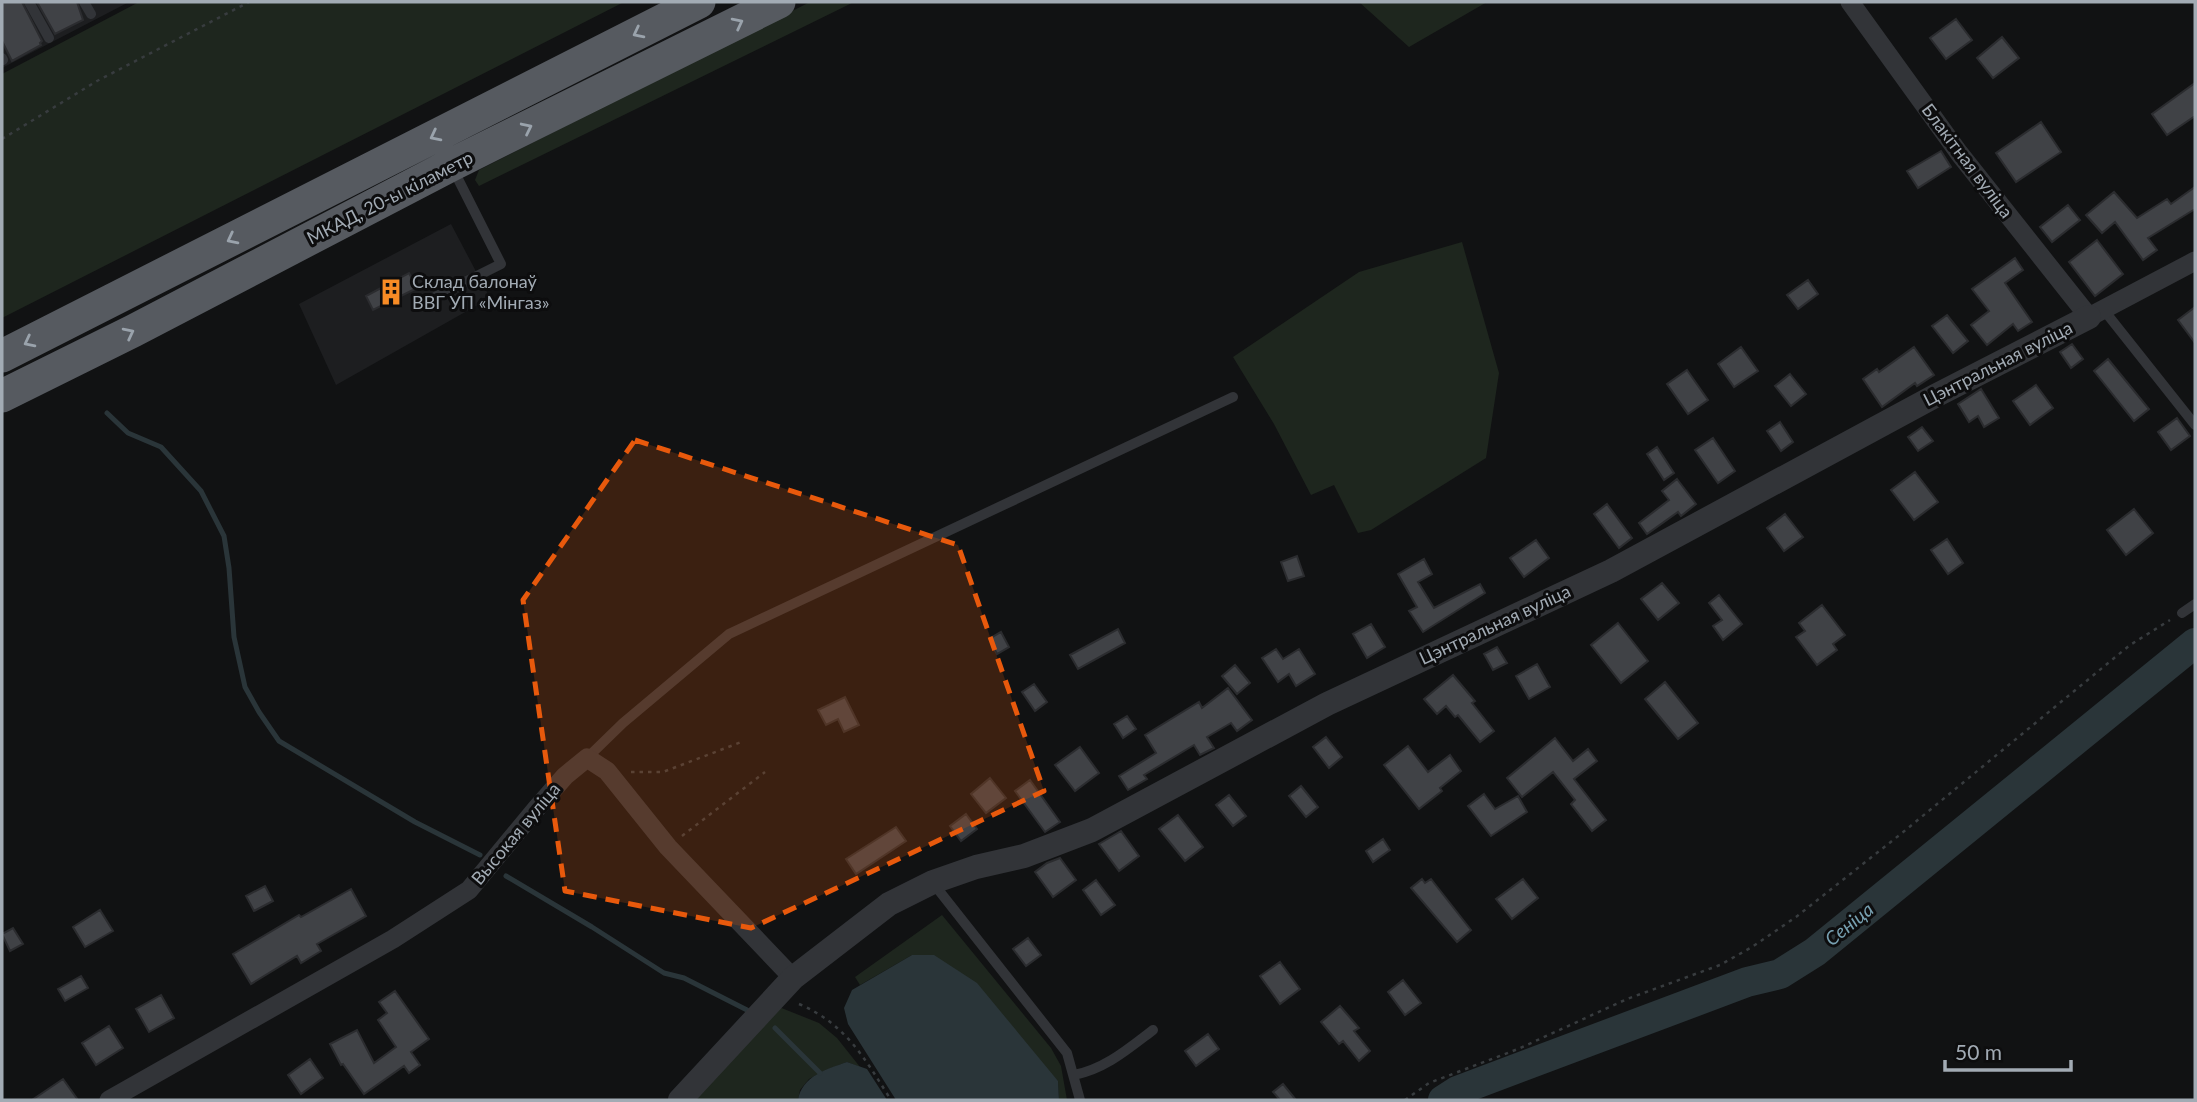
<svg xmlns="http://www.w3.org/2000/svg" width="2197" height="1102" font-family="Lato,sans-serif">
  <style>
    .built { fill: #1d1e20 }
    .green { fill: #1e261e }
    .water { fill: #2a3539 }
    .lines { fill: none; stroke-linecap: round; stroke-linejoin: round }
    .stream { stroke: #2a3539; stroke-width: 5 }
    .river { stroke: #2a3539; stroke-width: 30 }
    .building { fill: #404246; stroke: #2b2c2f; stroke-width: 2 }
    .path { stroke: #383c3f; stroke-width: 2.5; stroke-dasharray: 3.5 5; stroke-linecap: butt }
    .service { stroke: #323438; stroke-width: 10 }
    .minor { stroke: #323438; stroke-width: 19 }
    .tertiary { stroke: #323438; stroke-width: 24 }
    .trunk { stroke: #565a60; stroke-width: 33 }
    .oneway { stroke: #9aa3ac }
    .marked { fill: #e8590c; fill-opacity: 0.2; stroke: #e8590c; stroke-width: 5; stroke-dasharray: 14 9; stroke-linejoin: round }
    .labels { text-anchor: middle; stroke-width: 6; stroke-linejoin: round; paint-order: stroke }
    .street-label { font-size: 18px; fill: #a2abb4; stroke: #0d0d0e }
    .poi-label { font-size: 18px; fill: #a2abb4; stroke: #0d0d0e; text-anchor: start }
    .water-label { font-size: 19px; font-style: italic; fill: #77a0b1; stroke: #0d0d0e }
  </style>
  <rect width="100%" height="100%" fill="#111213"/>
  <path class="built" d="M2,2H129L2,68Z
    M451,224L490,298L336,385L299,304Z"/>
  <path class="green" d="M139,2H624L2,318V74Z
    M810,2H854L479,186L475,180L479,170Z
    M1359,2H1487L1409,47Z
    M1462,242L1499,373L1486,458L1371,530L1358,533L1334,485L1311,495L1274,424L1233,357L1359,272Z
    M942,915L1051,1048L1061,1066L1067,1100H1059L1058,1081L912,955L860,985L855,977Z
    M779,1007L819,1023L837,1038L860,1067L847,1062L826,1070L809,1079L800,1090L798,1100H692Z"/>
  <path class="water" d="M912,955H934L977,983L1058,1081L1059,1100H896L848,1024L844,1008L852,990Z
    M847,1062L867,1069L887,1100H798C802,1076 827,1069 847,1062Z"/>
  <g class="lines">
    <path class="stream" d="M107,413L128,433L161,447L201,491L224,536L229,568L234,637L245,687L259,712L279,741L415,822L480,855
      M506,876L592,927L664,973L684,978L747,1010
      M775,1028L820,1073"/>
    <path class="river" d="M1443,1100L1457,1091L1747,982L1780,974L1815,952L2195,643"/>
  </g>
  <path class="building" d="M2,2H22L42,41L40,43L41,45L12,61L2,41Z
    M37,2H77L83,20L55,34Z
    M1956,19L1972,40L1946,59L1930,38Z
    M2002,37L2019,58L1993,78L1977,58Z
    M2195,83V116L2167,135L2152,114Z
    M2041,122L2061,152L2016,182L1996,153Z
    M1941,151L1951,167L1918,188L1907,171Z
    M2195,187V209L2148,238L2157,250L2143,260L2115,222L2102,233L2086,215L2114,192L2137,218L2167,199L2171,204Z
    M2068,205L2080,220L2052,242L2040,227Z
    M2097,240L2123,274L2095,296L2069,262Z
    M2015,258L2023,270L2005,283L2032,322L2018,331L2013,324L1987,345L1971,325L1989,311L1972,289Z
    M409,273L417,288L373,310L366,296Z
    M1808,280L1818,294L1798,309L1787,295Z
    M2195,307V343L2178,320Z
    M1947,315L1968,341L1953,353L1932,326Z
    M2072,344L2083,359L2071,368L2060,352Z
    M1741,347L1758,371L1734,387L1718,364Z
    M1914,347L1934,375L1917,386L1915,383L1882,407L1863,379L1877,369L1879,372Z
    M2108,359L2149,409L2134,421L2094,371Z
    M1687,370L1708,400L1688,414L1667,384Z
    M1790,374L1806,394L1791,406L1775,386Z
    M2036,385L2053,408L2030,425L2013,401Z
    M1981,389L1999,418L1984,427L1978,416L1969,422L1958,404Z
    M2177,418L2190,436L2171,450L2158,432Z
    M1780,422L1793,442L1781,451L1767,431Z
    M1922,427L1933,441L1918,451L1908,437Z
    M1713,438L1735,471L1718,483L1695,450Z
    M1657,447L1674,473L1664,480L1647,454Z
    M1915,472L1938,502L1914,520L1891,490Z
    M1677,479L1696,504L1681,516L1678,512L1647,534L1639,523L1669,500L1662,491Z
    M1607,504L1632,538L1619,548L1594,514Z
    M2134,509L2153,533L2126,555L2107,530Z
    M1785,514L1803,537L1784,551L1767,528Z
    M1947,539L1963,563L1948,574L1931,550Z
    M1536,540L1549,558L1524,577L1510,558Z
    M1297,556L1304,576L1288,581L1281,562Z
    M1424,559L1432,574L1418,582L1434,608L1480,584L1485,593L1423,632L1409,611L1417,607L1398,574Z
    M1662,583L1679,603L1658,620L1641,599Z
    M1719,595L1742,624L1723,640L1713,626L1722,620L1709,603Z
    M1822,605L1845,635L1833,644L1837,650L1817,665L1796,637L1805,631L1799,623Z
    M1618,623L1648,661L1621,683L1591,645Z
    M1371,624L1385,647L1367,658L1353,634Z
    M1118,629L1125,643L1078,669L1070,655Z
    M1001,632L1009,647L997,654L989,639Z
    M1497,647L1507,663L1493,670L1484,654Z
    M1276,649L1283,659L1299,649L1315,674L1296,686L1289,674L1278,682L1262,658Z
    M1537,664L1550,687L1529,699L1516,676Z
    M1235,665L1250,683L1237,694L1222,676Z
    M1453,675L1475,701L1472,703L1494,731L1480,742L1458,715L1455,717L1446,706L1437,714L1424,699Z
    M1665,682L1698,723L1678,739L1645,699Z
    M1034,684L1047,702L1035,711L1022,692Z
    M1228,688L1252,720L1237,731L1231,723L1207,737L1214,748L1200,755L1194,745L1144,775L1147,779L1128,790L1119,776L1156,753L1145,735L1199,702L1202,708Z
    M845,697L859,725L844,732L838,719L826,725L818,710Z
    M1127,716L1136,729L1123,738L1114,724Z
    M1326,737L1342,757L1329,768L1313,747Z
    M1555,738L1573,761L1588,749L1597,761L1574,779L1606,820L1592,831L1571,804L1575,800L1553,772L1522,797L1507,778Z
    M1408,746L1428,772L1450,755L1461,771L1440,788L1442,791L1419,809L1384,765Z
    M1080,747L1099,773L1075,791L1055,765Z
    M990,778L1006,798L986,813L971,794Z
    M1030,780L1060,822L1045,832L1015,791Z
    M1301,786L1318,807L1306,817L1289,796Z
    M1484,794L1495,809L1518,796L1527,812L1491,836L1468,806Z
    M1229,795L1246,816L1233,826L1216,805Z
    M966,814L977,829L961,841L950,826Z
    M1178,815L1203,847L1185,861L1159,829Z
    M896,827L906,841L856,874L846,859Z
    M1121,831L1139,856L1119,871L1099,844Z
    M1383,839L1390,850L1373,862L1366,851Z
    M1060,858L1076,880L1053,897L1035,872L1047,863Z
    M1422,879L1425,883L1431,879L1471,930L1457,942L1411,888Z
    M1523,879L1538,898L1512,919L1496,899Z
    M1096,880L1115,905L1101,915L1083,890Z
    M265,886L273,901L254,911L246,896Z
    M351,889L366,916L317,944L321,951L301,963L297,956L251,984L233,954L299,915L301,917Z
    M100,910L113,931L85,947L73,927Z
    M13,928L23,944L10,951L2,934Z
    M1028,938L1041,955L1026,966L1013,949Z
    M1280,962L1300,989L1280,1004L1260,976Z
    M81,976L88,988L65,1001L58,989Z
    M1403,980L1421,1003L1405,1015L1388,992Z
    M395,991L429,1039L411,1052L420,1065L409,1073L404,1066L364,1094L343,1064L341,1065L330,1044L357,1030L374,1063L396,1047L378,1020L387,1013L379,1002Z
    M161,995L174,1018L149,1032L136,1009Z
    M1340,1006L1359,1028L1354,1031L1370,1051L1359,1061L1343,1041L1339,1044L1321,1022Z
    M109,1026L123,1048L96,1065L82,1043Z
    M1208,1034L1219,1049L1196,1066L1185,1051Z
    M310,1059L323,1078L301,1094L288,1075Z
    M63,1079L78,1100H32Z
    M1283,1084L1296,1100H1280L1273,1092Z"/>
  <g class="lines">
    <path class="path" d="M2,139L97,81L249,2
      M631,772H663L744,741
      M682,836L765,772
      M799,1004C846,1024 865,1059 891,1100
      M1405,1100L1429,1083L1518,1049L1627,999L1720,965L1752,947L1796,917L1902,833L2130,645L2170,620"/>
    <path class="service" d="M29,2L49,38
      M84,2L91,14
      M2,58L3,60
      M435,297L501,264L453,169
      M2103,309L2195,425
      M2182,613L2195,604
      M587,758L623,723L729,634L1233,397
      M933,883L1067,1053L1080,1100
      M1074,1075C1105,1069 1128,1049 1153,1030"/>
    <path class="minor" d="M1850,2L1959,153L2089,317L2195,261
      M109,1100L393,939L469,890L536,809L565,776L587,758L607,771L668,847L793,978"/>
    <path class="tertiary" d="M680,1100L793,978L889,904L933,882L976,867L1024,856L1092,830L1327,704L1611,571L1935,396L2089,317"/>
    <path class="trunk" d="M2,356L699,2
      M2,396L133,331L451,165L779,2"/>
  </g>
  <defs><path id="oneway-chevron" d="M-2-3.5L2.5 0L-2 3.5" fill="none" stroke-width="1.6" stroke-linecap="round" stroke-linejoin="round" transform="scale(1.75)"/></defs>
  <g class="oneway">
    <use href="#oneway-chevron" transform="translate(738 23) rotate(-27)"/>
    <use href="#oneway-chevron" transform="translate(638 33) rotate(153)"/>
    <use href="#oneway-chevron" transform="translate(527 128) rotate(-26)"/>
    <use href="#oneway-chevron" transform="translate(435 136) rotate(153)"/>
    <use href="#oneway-chevron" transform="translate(232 239) rotate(153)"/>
    <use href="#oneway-chevron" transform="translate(129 333) rotate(-27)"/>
    <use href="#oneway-chevron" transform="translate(29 342) rotate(153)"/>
  </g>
  <path class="marked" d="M635,440L958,545L1044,791L751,928L565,891L523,600Z"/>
  <defs>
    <g id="building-bare" transform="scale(2.1)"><path d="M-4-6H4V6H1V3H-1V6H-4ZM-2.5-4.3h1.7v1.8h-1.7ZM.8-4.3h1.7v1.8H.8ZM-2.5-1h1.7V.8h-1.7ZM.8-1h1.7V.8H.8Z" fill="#f78b25" stroke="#0d0d0e" stroke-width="2.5" paint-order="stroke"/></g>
  </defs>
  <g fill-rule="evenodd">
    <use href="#building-bare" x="391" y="292"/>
  </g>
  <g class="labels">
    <g class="street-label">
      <text transform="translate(1967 161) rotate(53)" y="6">Блакітная вуліца</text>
      <text transform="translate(390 198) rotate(-27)" y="6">МКАД, 20-ы кіламетр</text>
      <text transform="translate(1998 364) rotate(-27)" y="6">Цэнтральная вуліца</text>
      <text transform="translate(1495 625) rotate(-25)" y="6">Цэнтральная вуліца</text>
      <text transform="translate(516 834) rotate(-50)" y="6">Высокая вуліца</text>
    </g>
    <g class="poi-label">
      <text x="412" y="288">Склад балонаў<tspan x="412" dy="21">ВВГ УП «Мінгаз»</tspan></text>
    </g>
    <g class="water-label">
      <text transform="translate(1849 924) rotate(-39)" y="7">Сеніца</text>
    </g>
  </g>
  <rect width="2197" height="1102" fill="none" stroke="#a2abb4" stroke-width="7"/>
  <path d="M1945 1060v10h126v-10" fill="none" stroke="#a2abb4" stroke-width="3.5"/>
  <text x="1955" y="1060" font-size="21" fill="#a2abb4" stroke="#0d0d0e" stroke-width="5" paint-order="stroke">50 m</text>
</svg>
